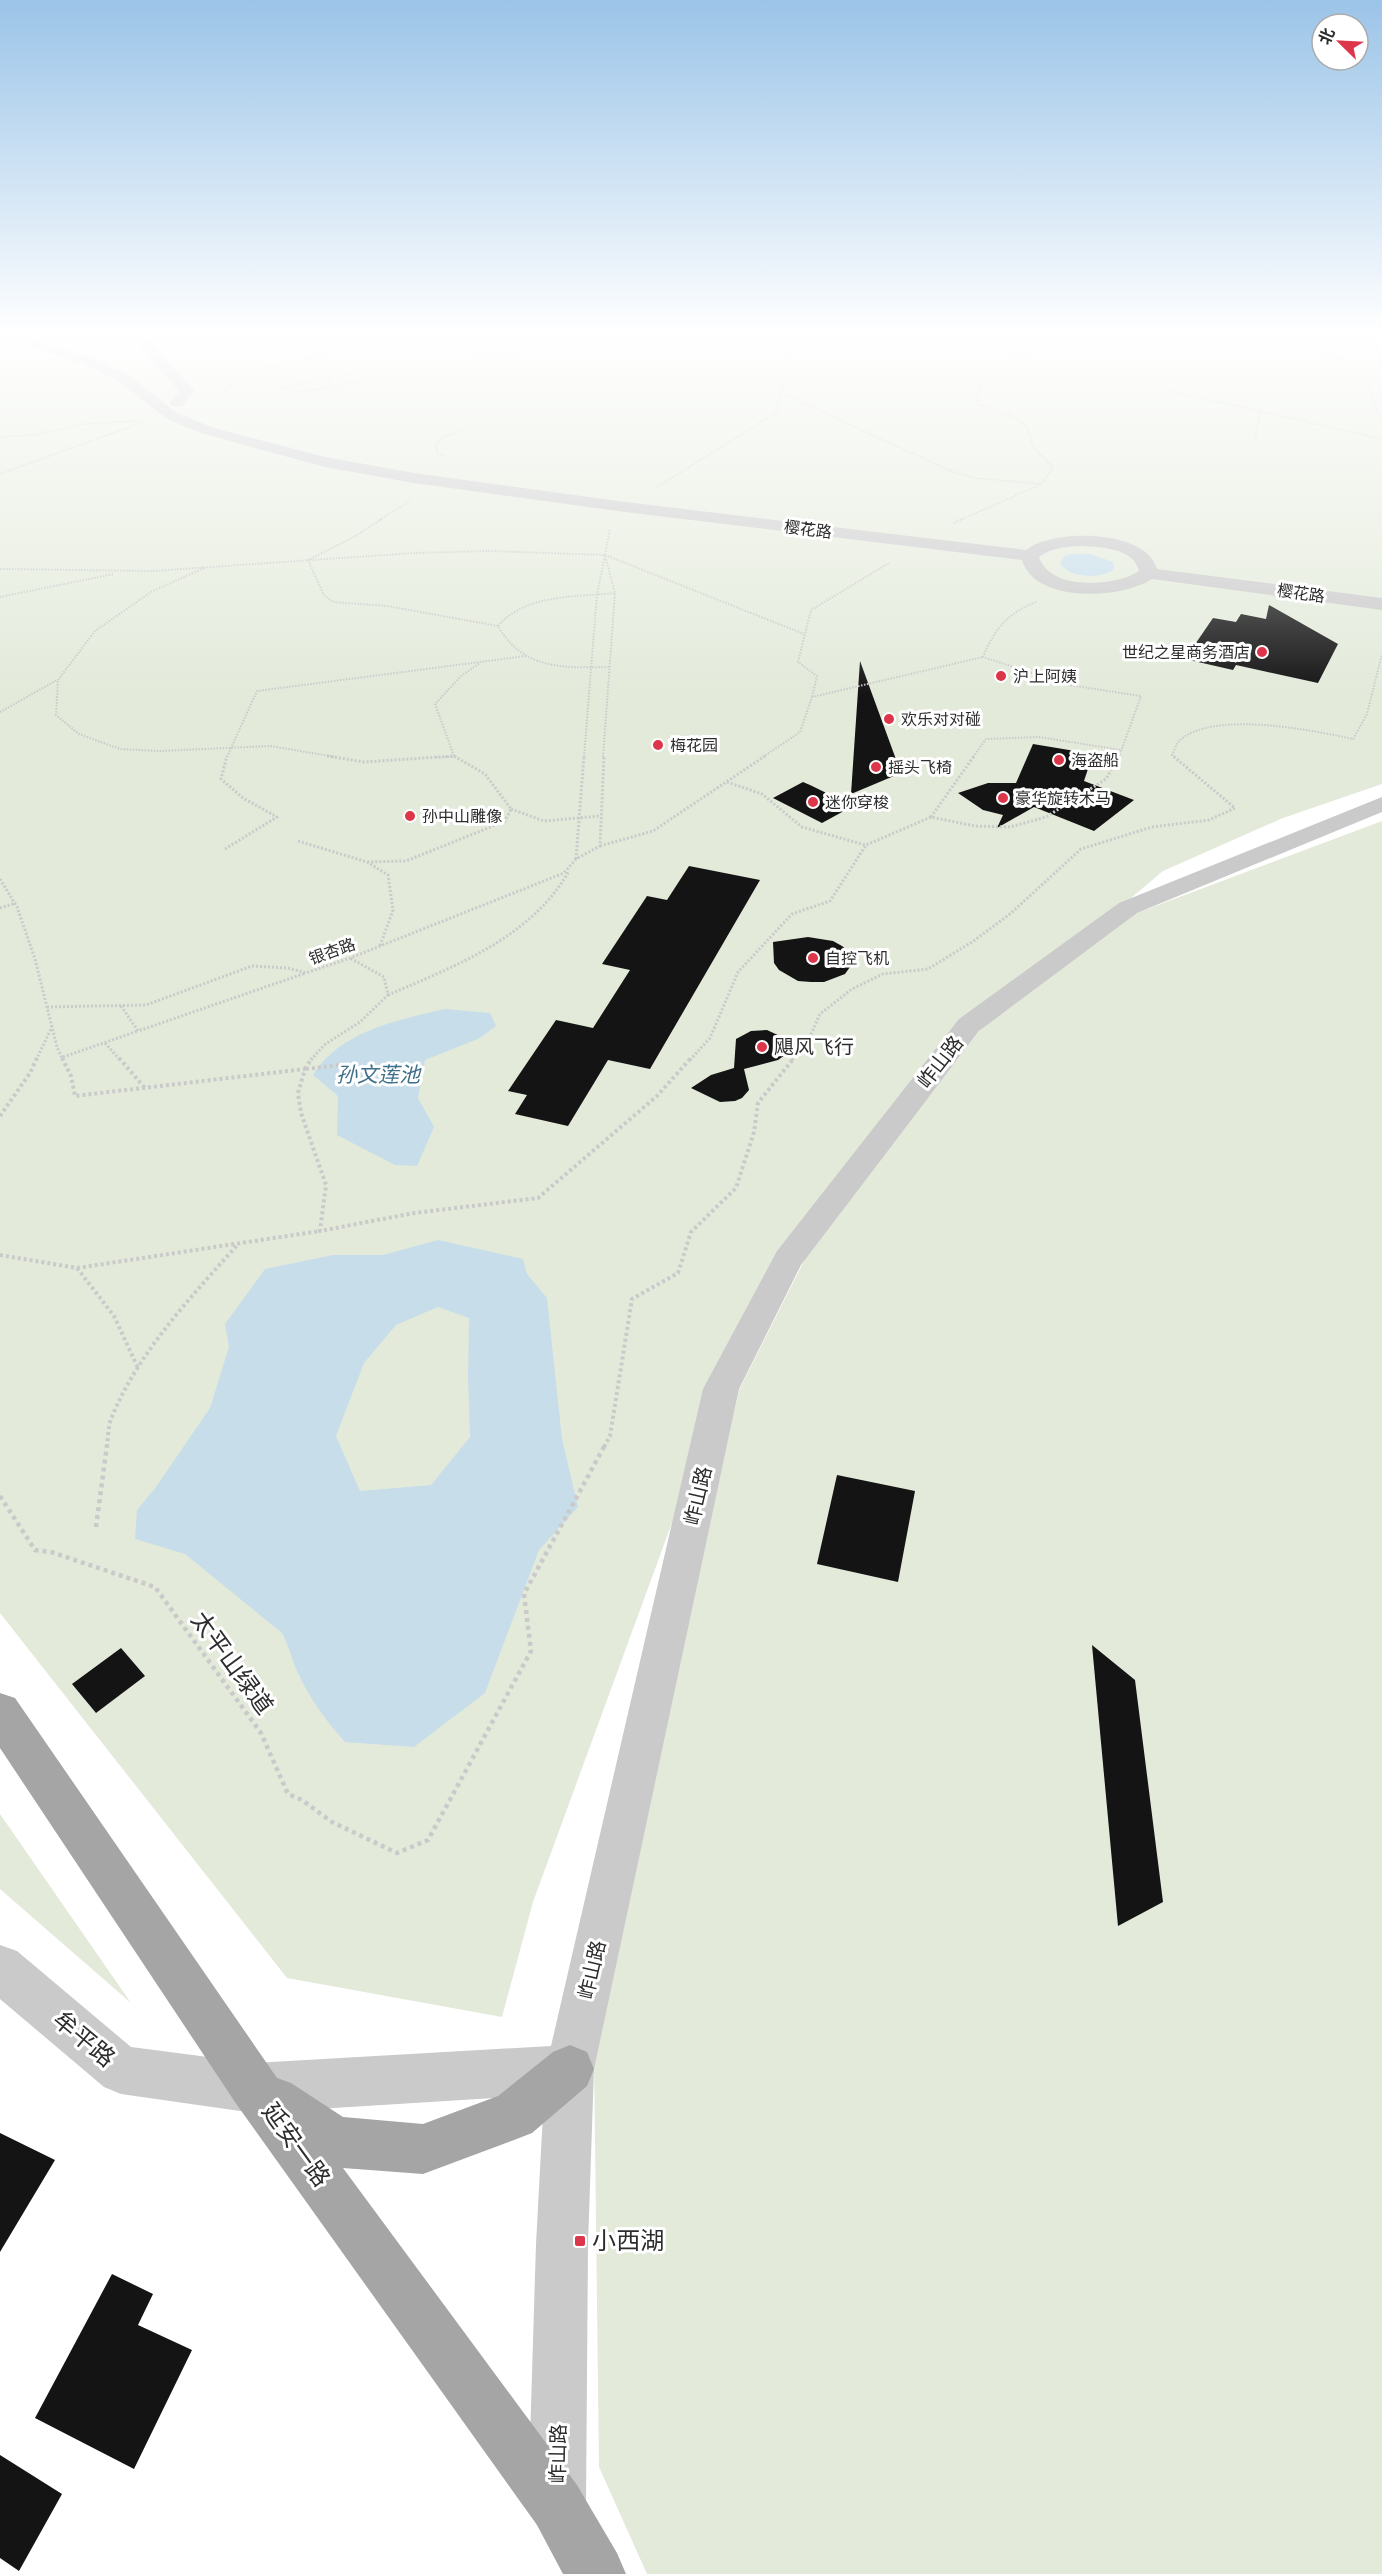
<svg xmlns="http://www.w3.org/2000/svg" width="1382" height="2574" font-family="'Golos Text','Noto Sans SC',sans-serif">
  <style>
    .green { fill: #e3eada }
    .water { fill: #c7dde9; fill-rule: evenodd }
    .building { fill: #141414 }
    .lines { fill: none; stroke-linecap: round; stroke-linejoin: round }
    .path-far4 { stroke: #cacaca; stroke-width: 1.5; stroke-dasharray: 1.5 1.5; stroke-linecap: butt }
    .path-far3 { stroke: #cacaca; stroke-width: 2; stroke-dasharray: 1.5 1.5; stroke-linecap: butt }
    .path-far2 { stroke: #cacaca; stroke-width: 3; stroke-dasharray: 2 2; stroke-linecap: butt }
    .path-far1 { stroke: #cacaca; stroke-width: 4; stroke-dasharray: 3 3; stroke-linecap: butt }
    .path { stroke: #cacaca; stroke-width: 4.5; stroke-dasharray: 4 4; stroke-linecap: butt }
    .minor { fill: #cacaca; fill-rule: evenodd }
    .major { fill: #a5a5a5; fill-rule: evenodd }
    .poi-dot { fill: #dd3549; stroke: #fff; stroke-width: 2 }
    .labels { text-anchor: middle; stroke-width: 6; stroke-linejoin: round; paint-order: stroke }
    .far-street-label { font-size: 16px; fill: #2d2d2d; stroke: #fff }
    .far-poi-label { font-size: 16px; fill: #2d2d2d; stroke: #fff; text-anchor: start }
    .poi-label { font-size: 20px; fill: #2d2d2d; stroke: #fff; text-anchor: start }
    .street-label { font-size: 20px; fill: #2d2d2d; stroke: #fff }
    .water-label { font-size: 21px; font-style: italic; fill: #3f708a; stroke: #fff }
    .near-street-label { font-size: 24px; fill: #2d2d2d; stroke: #fff }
    .near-poi-label { font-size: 24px; fill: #2d2d2d; stroke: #fff; text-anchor: start }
  </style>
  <rect width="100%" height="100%" fill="#fff"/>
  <path class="green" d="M0,335H1382V784L1283,818L1163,871L1060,958L969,1025L788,1259L721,1389L533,1902L502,2017L287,1978L0,1613Z
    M1382,821V2574H647L599,2467L594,2057L739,1390L808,1253L981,1029L1134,914Z
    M0,1814L131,2003L0,1889Z"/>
  <path class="water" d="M486,335H591C567,340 543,345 518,342C506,341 498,335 486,335Z
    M1072,554H1090L1113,562L1114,569C1101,580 1069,578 1060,563L1065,556Z
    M445,1009L490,1013L496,1026L480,1038L425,1060L418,1098L434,1127L417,1166L395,1165L337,1135L338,1096L313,1075C340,1031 398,1020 445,1009Z
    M438,1240L523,1259L527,1274L547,1298L562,1439L578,1507L539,1550L485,1693L414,1747L345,1742C327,1722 309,1698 298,1673C292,1660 289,1646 282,1633L185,1554L135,1539L137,1510L156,1487L210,1408L229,1347L225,1324L265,1269L333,1255H383ZM438,1307L469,1318L468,1376L470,1437L431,1485L360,1491L336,1436L364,1363L396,1325Z"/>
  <path class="building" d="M1269,605L1338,644L1318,683L1236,665L1233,670L1185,659L1213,618L1236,622L1241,614L1266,619Z
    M860,661L901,773L851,794Z
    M1033,744L1093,754L1084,781L1134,800L1094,831L1034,807L997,828L1003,815L983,810L958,793L988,783H1016Z
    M803,782L810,785L853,806L822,823L773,798Z
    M689,866L760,880L650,1069L608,1060L568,1126L515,1114L527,1095L508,1091L556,1020L593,1028L630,970L602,964L647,896L667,900Z
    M808,937L833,941L842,946L849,952L852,960L850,967L845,974L824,982H811L798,981L779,970L774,963L773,942Z
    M767,1030L799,1045L778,1060L744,1069L749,1090L742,1098L735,1101L720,1102L691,1088L711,1075L734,1068L736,1039L751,1031Z
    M837,1475L915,1491L898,1582L817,1564Z
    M1092,1645L1135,1680L1163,1902L1118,1926Z
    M121,1648L145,1676L96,1713L72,1684Z
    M0,2133L55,2160L0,2252Z
    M112,2274L153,2294L138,2325L192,2350L134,2469L35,2418Z
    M0,2455L62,2494L19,2571L0,2558Z"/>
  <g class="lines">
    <path class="path-far4" d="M894,335L895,341L922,351H1000L1029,354
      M1210,335L1287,337L1339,357L1364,376L1382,423
      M325,377L331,380L317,381L318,379Z
      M330,378L370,371L371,375L365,381L334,386
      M317,381L278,388L303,392L334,386L327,382
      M1170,391L1382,439
      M781,393L953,472L975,478L1041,484
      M211,397C228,393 234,380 248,373C261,367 275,367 288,364C315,357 340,344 367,341C396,338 424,347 453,350C504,356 562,352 611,335
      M0,437L35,435L84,424L139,421
      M1255,439L1261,412
      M444,456L437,453L436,444L445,436L460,432
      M0,474L143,422
      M657,487L776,413L793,345L783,335
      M379,520L410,501
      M960,520L1042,484L1053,467L1034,448L1027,427L1014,417L975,403L984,381L1040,346L1043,335"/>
    <path class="path-far3" d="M382,519L352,538L308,560L324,595L333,602L387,606L498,626
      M954,523L963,519
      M204,568L151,592L95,631L58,680L56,715L79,734L120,749L160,751L270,746L336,757
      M0,569L153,571L414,553L490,551L605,555L804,634
      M0,597L114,574
      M1036,602C1008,613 994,629 983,657L1069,685L1141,696L1119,757
      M609,667C564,668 523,670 498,626C525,594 576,597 615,593
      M812,697L817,676L798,662L811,610L889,563
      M0,712L57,680
      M454,756L435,704L461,676L480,663
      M227,757L257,691L526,656
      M436,757H456
      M584,757L597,594L605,556
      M603,757L615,593L605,555L610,529
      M763,757L800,732L812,697L983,657
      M973,757L986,739L1039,737L1121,750
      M1175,757L1172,755C1175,750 1176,743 1181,739C1217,711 1311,730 1353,739L1367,714L1382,654"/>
    <path class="path-far2" d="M327,756L364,762L454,756L485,774L511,809L505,821L406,861L367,862
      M727,782L762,794L802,827L865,845
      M511,809L544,821L600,816
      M931,817L974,756
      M298,841L367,862L388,875L393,910L380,946
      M600,846L653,831L765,756
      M225,849L277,817L243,798L221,779L227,756
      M576,859L584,756
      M0,879L17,907L35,959L57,1047L63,1060
      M0,908L16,903
      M388,995C455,966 531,938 569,871
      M121,1006L138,1031L306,973
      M47,1007L146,1005L252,966L288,968L306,973L350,958L564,873L576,859L600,846L604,756
      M105,1043L120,1060
      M63,1057L138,1031
      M36,1060L52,1027
      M311,1060L324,1045L360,1022L388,995L384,977L350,958
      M690,1060L710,1038L738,972L792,914L830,901L866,845L931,817L975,826L1010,827L1046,817L1106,779L1119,756
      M792,1060L809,1039L820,1014L852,989L883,974L928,969L972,942L1010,914L1081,849L1152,827L1209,820L1235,808L1173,756"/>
    <path class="path-far1" d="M62,1058L71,1076L75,1096L305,1069L298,1093L301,1113L326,1185L320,1231L414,1213L538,1198L657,1096L691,1058
      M119,1058L145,1088
      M305,1069L312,1058
      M306,1069L339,1065
      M0,1116L30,1073L37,1058
      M0,1255L77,1268L320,1231
      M77,1268L114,1316L138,1368
      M107,1447C108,1438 108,1428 111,1419C138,1352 192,1296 239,1243
      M604,1447L610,1436L632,1299L678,1273L691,1232L736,1188L754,1132L758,1103L794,1058"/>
    <path class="path" d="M0,1496L35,1550L51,1552L155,1587L261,1733L288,1794L302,1800L332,1822L397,1853L428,1840L531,1651L524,1594L605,1445
      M96,1527L107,1445"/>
    <path class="minor" d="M0,335H19L90,357L127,374L177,413L214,428L325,457L414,473L625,502L1026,550C1052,528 1147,529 1157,569L1382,598V610L1152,579C1122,599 1035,604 1022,560L625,512L414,483L325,467L204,434L167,419L117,380L80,363L1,338ZM1081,546C1101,547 1134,548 1139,571C1115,587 1050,591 1039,557C1052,547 1066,547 1081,546Z
      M129,335H143L192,388L194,391L182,406H172L170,403L179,391Z
      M1382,797V812L1137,913L979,1031L801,1265L739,1389L594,2069L588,2244L586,2505L577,2525L557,2534L537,2525L528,2505L536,2244L544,2095L254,2113L121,2094L104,2087L0,1999V1945L17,1951L131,2047L254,2063L551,2046L703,1389L777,1251L959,1019L1119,903Z"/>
    <path class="major" d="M0,1693L15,1698L277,2078L291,2083L343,2117L423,2124L498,2096L553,2052L570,2045L587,2052L594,2069L587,2086L532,2133L514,2140L423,2174L343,2168L577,2485L617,2553L626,2574H563L537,2525L237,2105L0,1748Z"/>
  </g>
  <linearGradient id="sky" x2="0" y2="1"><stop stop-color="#9bc4e8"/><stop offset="0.48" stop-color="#fff"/><stop offset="1" stop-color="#fff" stop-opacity="0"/></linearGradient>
  <rect width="1382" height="695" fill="url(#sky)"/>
  <g class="poi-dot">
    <circle cx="1262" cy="652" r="6"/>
    <circle cx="1001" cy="676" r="6"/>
    <circle cx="889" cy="719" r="6"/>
    <circle cx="658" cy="745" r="6"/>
    <circle cx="1059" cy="760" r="6"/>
    <circle cx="876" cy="767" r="6"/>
    <circle cx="1003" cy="798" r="6"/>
    <circle cx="813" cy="802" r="6"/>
    <circle cx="410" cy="816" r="6"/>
    <circle cx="813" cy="958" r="6"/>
    <circle cx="762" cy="1047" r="6"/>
    <rect x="574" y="2235" width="12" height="12" rx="3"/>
  </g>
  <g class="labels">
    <g class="far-street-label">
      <text transform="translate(808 529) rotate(7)" y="6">樱花路</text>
      <text transform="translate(1301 593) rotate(8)" y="6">樱花路</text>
      <text transform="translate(332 951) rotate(-20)" y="6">银杏路</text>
    </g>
    <g class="far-poi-label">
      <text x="1250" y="658" text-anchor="end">世纪之星商务酒店</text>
      <text x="1013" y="682">沪上阿姨</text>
      <text x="901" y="725">欢乐对对碰</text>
      <text x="670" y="751">梅花园</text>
      <text x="1071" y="766">海盗船</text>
      <text x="888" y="773">摇头飞椅</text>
      <text x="1015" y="804">豪华旋转木马</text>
      <text x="825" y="808">迷你穿梭</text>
      <text x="422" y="822">孙中山雕像</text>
      <text x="825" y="964">自控飞机</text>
    </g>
    <g class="poi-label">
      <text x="774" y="1054">飓风飞行</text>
    </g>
    <g class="street-label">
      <text transform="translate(940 1062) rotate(-52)" y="7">岞山路</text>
      <text transform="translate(698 1496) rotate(-77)" y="7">岞山路</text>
      <text transform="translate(592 1970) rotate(-77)" y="7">岞山路</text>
      <text transform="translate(558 2454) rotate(-89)" y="7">岞山路</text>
    </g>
    <g class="water-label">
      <text x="378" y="1082">孙文莲池</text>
    </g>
    <g class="near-street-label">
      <text transform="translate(232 1663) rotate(54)" y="8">太平山绿道</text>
      <text transform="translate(84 2039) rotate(40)" y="8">牟平路</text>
      <text transform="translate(296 2145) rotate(54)" y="8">延安一路</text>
    </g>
    <g class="near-poi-label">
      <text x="592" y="2249">小西湖</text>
    </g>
  </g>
  <g transform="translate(1340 42) rotate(294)"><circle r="28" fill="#ffffff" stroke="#ababab" stroke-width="1.5"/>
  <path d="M0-4.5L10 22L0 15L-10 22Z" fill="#dd3549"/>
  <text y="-9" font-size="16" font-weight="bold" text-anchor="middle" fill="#2d2d2d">北</text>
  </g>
</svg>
